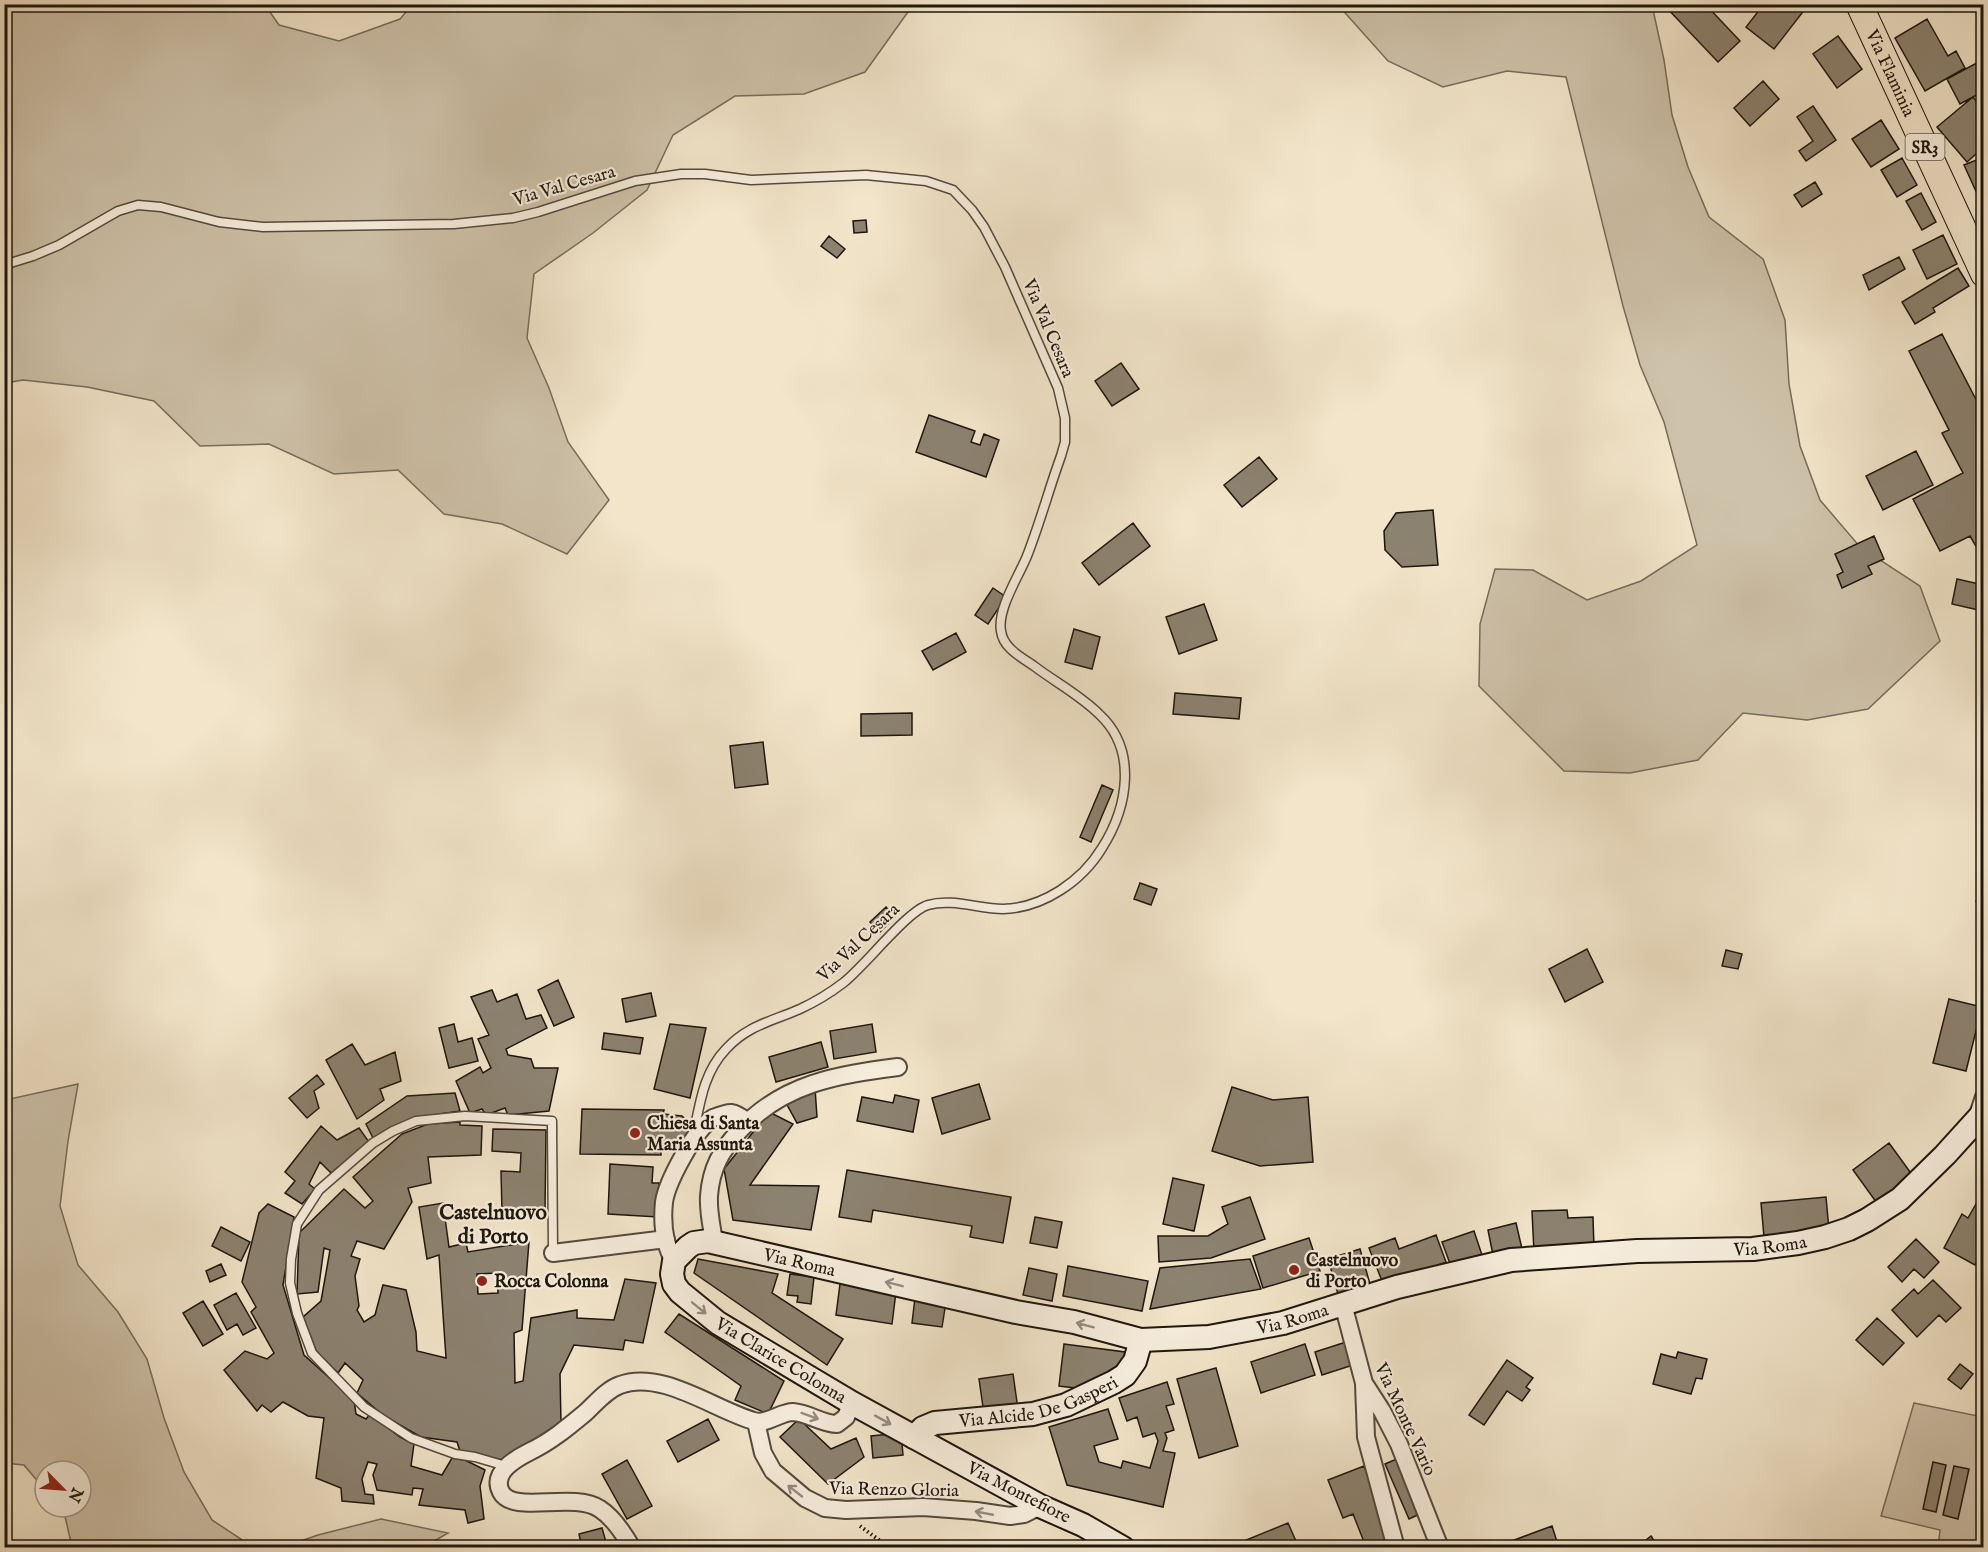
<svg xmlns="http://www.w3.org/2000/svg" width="1988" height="1552" font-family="'IM FELL English',serif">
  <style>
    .green { fill: #cec2aa; stroke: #766c5c; stroke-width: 1.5 }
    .building { fill: #8c8270; stroke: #1e160e; stroke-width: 1.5; fill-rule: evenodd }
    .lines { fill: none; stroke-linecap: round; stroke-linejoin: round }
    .lane-casing { stroke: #534a3d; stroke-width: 11 }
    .street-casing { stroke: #534a3d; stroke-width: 20 }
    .secondary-casing { stroke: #1e160e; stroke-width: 26 }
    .primary-casing { stroke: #1e160e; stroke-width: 28 }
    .path { stroke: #1e160e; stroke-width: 4; stroke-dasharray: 1.5 3; stroke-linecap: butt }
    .lane { stroke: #f7eedd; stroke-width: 8 }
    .street { stroke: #f7eedd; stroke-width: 16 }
    .secondary { stroke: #f7eedd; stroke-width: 22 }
    .primary { stroke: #f2e5ca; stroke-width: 26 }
    .oneway { stroke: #958d80 }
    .poi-dot { fill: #8f2418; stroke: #f7eedd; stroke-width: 2 }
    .labels { text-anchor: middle; stroke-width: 4.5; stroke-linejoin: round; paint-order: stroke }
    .shield { fill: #f7eedd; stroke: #5f574c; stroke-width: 1.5 }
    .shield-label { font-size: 16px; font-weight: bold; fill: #1e160e }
    .street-label { font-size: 18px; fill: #1e160e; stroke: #f7eedd }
    .poi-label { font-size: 18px; font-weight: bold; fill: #1e160e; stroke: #f7eedd; text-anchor: start }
    .quarter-label { font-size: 21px; font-weight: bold; fill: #1e160e; stroke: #f7eedd }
  </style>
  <rect width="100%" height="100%" fill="#f2e5ca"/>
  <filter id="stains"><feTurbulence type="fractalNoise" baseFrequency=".00333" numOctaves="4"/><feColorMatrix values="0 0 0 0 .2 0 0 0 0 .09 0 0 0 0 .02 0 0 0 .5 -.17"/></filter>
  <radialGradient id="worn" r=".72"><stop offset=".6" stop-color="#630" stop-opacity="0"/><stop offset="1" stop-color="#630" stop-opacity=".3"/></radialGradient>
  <path class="green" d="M5,5H265L279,25L339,41L400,19L412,5H913L865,72L804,94L735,96L673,135L647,190L593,233L534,274L527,338L549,388L568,442L609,500L567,554L502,524L444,514L398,470L334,474L269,444L200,446L154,401L87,387L23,380L5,383Z
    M1338,5H1652L1664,60L1672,115L1688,167L1709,217L1763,259L1785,320L1789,384L1800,446L1820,500L1860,547L1920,586L1940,641L1868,709L1807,720L1743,713L1698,760L1630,773L1564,771L1479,686L1480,624L1495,569L1533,570L1587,600L1641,581L1697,545L1664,422L1640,365L1623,306L1566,77L1507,71L1443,87L1388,61Z
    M78,1084L68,1141L60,1206L78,1265L118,1312L147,1359L164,1418L184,1472L212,1520L253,1547H72L64,1512L59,1507H81V1471H45V1490L24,1465L5,1463V1100Z
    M1914,1403L1983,1417V1547H1938L1940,1530L1881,1516Z
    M381,1519L448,1533L424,1547H283L318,1535Z"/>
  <path class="building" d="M1663,4H1705L1740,41L1718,62Z
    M1764,4H1809L1774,49L1746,27Z
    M1927,19L1948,56L1956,51L1965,68L1925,91L1895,38Z
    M1838,36L1862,69L1837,88L1813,54Z
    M1984,59V91L1960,104L1947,79Z
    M1763,81L1779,99L1750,126L1734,108Z
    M1973,97L1984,110V147L1967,162L1937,127Z
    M1813,106L1836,140L1806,161L1799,151L1813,141L1797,117Z
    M1881,120L1899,149L1871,167L1852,139Z
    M1984,157V209L1964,165Z
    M1902,158L1917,185L1897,197L1881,170Z
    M1815,182L1822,194L1802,207L1794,195Z
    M1921,193L1936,222L1922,230L1906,201Z
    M866,220L867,232L854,233L853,221Z
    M1943,235L1957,264L1927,279L1913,250Z
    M829,236L845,249L837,258L821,246Z
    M1899,257L1905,269L1869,290L1863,275Z
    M1958,268L1969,286L1933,308L1935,312L1915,324L1902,302Z
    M1942,334L1984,415V545L1977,548L1970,536L1940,551L1913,499L1963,473L1942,433L1949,430L1909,351Z
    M1121,363L1139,389L1112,406L1095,381Z
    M929,415L975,431L971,442L980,445L984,434L999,440L986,477L916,452Z
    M1916,451L1933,485L1883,510L1866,476Z
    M1259,457L1277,479L1242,507L1224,485Z
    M1433,510L1438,565L1402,567L1385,550L1384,531L1396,513Z
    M1133,523L1150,546L1099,585L1082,563Z
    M1874,536L1884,559L1868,566L1872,574L1842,588L1837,575L1843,572L1835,554Z
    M1957,579L1984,585L1983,611L1952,604Z
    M993,588L1006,597L988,624L975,615Z
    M1204,604L1217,640L1179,654L1166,617Z
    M1074,629L1100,637L1092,669L1065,662Z
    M956,633L966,652L933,670L922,651Z
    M1175,693L1241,698L1239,719L1173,714Z
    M912,713V735L861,736V714Z
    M763,742L768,784L735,788L730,746Z
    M1102,785L1113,790L1091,842L1080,837Z
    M1140,883L1157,889L1151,905L1134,899Z
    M1984,898V921L1976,901Z
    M886,907L895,917L880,932L870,922Z
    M1587,949L1603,982L1565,1002L1549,969Z
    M1726,950L1742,954L1738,969L1722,966Z
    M558,980L574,1017L554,1026L538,990Z
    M492,990L497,1002L517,994L526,1019L541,1015L547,1028L506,1049L508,1055L531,1059L534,1068H558L549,1111L508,1115L505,1108L486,1115L482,1109L470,1113L456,1081L480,1067L483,1073L491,1068L478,1039L489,1035L471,997Z
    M651,993L656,1016L626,1022L622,999Z
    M1949,999L1982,1007L1966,1071L1933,1063Z
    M454,1024L458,1042L472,1038L478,1061L449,1068L439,1028Z
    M670,1024L706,1028L690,1098L654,1089Z
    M872,1024L876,1052L834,1059L830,1031Z
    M604,1033L643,1038L640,1054L602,1049Z
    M821,1042L828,1067L776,1082L769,1057Z
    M352,1044L365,1065L395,1052L401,1081L380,1089L384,1100L357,1119L326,1060Z
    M317,1075L324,1084L314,1091L319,1108L307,1118L289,1098Z
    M979,1084L990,1119L942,1134L932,1098Z
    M1232,1087L1273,1100L1308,1097L1313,1162L1260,1166L1212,1151Z
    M815,1088L817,1117L797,1123L785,1101Z
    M455,1093L460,1111L414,1118L373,1138L366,1124L407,1096Z
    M895,1095L919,1100L913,1132L857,1121L862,1097L893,1103Z
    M582,1109L664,1110L663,1114L682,1116L688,1122L690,1130L682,1144L675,1149L661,1151V1155L580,1154Z
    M769,1112L793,1124L750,1185L819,1186L811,1230L733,1220L724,1169Z
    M460,1122V1125L482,1126L481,1155L428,1157L431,1183L408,1188L412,1202L384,1249L357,1241L351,1256L360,1259L355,1276L359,1306L357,1310L364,1322L375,1315L383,1285L406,1290L416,1332L417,1351L446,1358L439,1255L427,1259L419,1207L443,1203L449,1247L466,1243L468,1252L529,1242L522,1330L514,1333L515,1383L523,1381L531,1318L577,1310V1318L614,1320L625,1279L656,1283L643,1343L625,1340L623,1350L574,1345L560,1374L561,1423L503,1460L460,1451L457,1442L421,1437L384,1416L357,1393L363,1380L345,1363L338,1373L317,1353L303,1317L321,1301L330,1250L324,1248L318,1292L297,1294L299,1233L344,1189L365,1208L373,1201L353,1177L402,1134L428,1124ZM497,1273L498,1293L478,1294L477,1274Z
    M321,1126L337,1140L359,1128L369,1142L331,1173L320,1162L309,1184L315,1189L302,1204L285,1193L295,1181L285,1172Z
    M493,1129L546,1130L545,1210L502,1213L501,1171L520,1172L521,1153L492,1151Z
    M1889,1143L1916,1180L1879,1206L1853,1170Z
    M610,1164L653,1167L652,1183H659L658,1217L608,1214Z
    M847,1170L1011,1197L1003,1243L970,1237L972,1226L873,1210L871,1222L839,1217Z
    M1173,1178L1204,1185L1194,1231L1163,1224Z
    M1984,1190V1250L1975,1265L1944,1248L1962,1214L1968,1218Z
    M1250,1197L1265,1239L1211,1258L1159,1262L1158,1236H1208L1228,1224L1222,1207Z
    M1826,1197L1829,1230L1764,1237L1761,1203Z
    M268,1204L294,1217L283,1285L304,1355L354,1400L356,1414L366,1419L370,1414L400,1437L414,1444L411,1466L442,1475L452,1458L465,1460L485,1470L480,1486L484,1519L468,1523L465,1510L419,1505L423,1489L413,1488L412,1495L377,1490L373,1475L377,1464L368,1462L362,1479L365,1494L373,1495L374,1504L342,1501L341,1488L316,1478L324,1418L308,1416L283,1402L271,1412L262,1405L257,1411L224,1370L245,1351L267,1359L274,1353L251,1312L256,1307L242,1282L259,1213Z
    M1567,1210L1568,1218L1593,1217L1594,1249L1534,1252L1532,1211Z
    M1035,1217L1062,1222L1057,1248L1030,1243Z
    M1516,1223L1523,1253L1494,1260L1488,1230Z
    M221,1227L250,1242L241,1261L212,1246Z
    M1474,1231L1483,1258L1452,1269L1442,1242Z
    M1436,1235L1446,1262L1384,1286L1369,1248L1395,1238L1399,1249Z
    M1309,1238L1320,1271L1263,1288L1253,1256Z
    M1916,1239L1939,1262L1924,1278L1914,1269L1902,1282L1888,1267Z
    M1360,1249L1372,1291L1340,1301L1328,1259Z
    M698,1259L778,1274L772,1293L843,1339L827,1365L694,1273Z
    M1250,1259L1261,1289L1150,1309L1160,1268Z
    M221,1264L226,1275L210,1282L206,1271Z
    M1068,1266L1148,1281L1142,1311L1063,1296Z
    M1029,1268L1057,1274L1052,1301L1023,1295Z
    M790,1274L814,1277L811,1304L797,1302L798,1296L787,1295Z
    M1933,1280L1961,1308L1946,1322L1939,1315L1917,1337L1892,1310L1914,1289L1918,1294Z
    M840,1284L896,1292L892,1324L836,1315Z
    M236,1293L256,1328L243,1335L237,1324L227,1330L214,1305Z
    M915,1298L946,1302L942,1327L912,1323Z
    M203,1301L223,1334L203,1346L183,1313Z
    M679,1314L784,1381L768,1414L735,1400L741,1386L665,1332Z
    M1877,1318L1904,1343L1883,1365L1856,1340Z
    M1346,1342L1353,1365L1322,1375L1315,1352Z
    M1064,1344L1125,1352L1122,1372L1092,1390L1059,1386Z
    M1305,1344L1315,1375L1261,1393L1251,1362Z
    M1678,1352L1707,1359L1702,1379L1696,1378L1691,1394L1653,1384L1661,1354L1676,1358Z
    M1507,1360L1533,1378L1526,1387L1530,1390L1522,1401L1507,1391L1484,1425L1469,1415Z
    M1960,1364L1973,1374L1961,1389L1948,1379Z
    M1216,1368L1238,1446L1199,1458L1177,1379Z
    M1013,1374L1018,1409L984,1414L979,1379Z
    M1167,1382L1174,1404L1166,1406L1174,1430L1165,1433L1167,1438L1163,1451L1175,1453L1163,1507L1067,1485L1049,1427L1108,1409L1118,1439L1094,1446L1099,1462L1121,1468L1123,1461L1150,1468L1158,1441L1155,1433L1143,1437L1137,1417L1127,1421L1119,1398Z
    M708,1419L719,1440L678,1462L667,1441Z
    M799,1419L831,1449L856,1438L864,1457L828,1484L780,1437Z
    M901,1433L903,1455L873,1458L871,1436Z
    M1399,1458L1422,1513L1409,1519L1385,1464Z
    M627,1460L652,1506L627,1519L602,1474Z
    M1933,1462L1946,1465L1936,1512L1923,1509Z
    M1364,1466L1392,1537L1366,1547L1353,1514L1343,1518L1328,1480Z
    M1954,1466L1969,1469L1958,1519L1943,1515Z
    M1288,1523L1299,1548H1247L1244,1541Z
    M1552,1526L1559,1548H1511L1509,1542Z
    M602,1528L606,1542L582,1548L579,1534Z
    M1651,1536L1659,1548H1636Z"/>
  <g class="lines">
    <g class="lane-casing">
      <path id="lane" d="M4,265L33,256L59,245L118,211L138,205L161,207L219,222L263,227L454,224L513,218L538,212L635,181L681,174H705L751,180L866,175L926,181L953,190L972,210L984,227L1005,267L1058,388L1065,418V442L1061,456C1049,489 1040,523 1027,556C1019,576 997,609 1001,631C1003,648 1021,657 1034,666C1055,682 1080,695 1099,714C1138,750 1128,807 1102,848C1082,881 1043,908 1003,909C979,909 952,898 928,905C907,911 865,966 843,983C830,993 815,1002 800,1009C773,1021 748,1025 726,1049C704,1072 700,1102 694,1132
        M506,1466L475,1457L455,1454L411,1438L364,1407L312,1353L297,1313L290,1283L291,1259L297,1224L319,1190L373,1143L393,1131L416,1121L465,1116L552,1121L553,1253"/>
    </g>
    <g class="street-casing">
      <path id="street" d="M1976,1121L1984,1097
        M714,1242C712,1227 708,1212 709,1196C711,1168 721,1151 739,1131C783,1083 837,1075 898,1067
        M553,1253L666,1239
        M674,1261C664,1244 662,1222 664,1202C667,1182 695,1129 713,1118C718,1116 726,1113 731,1113C738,1114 742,1118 747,1122
        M1343,1304L1364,1383L1382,1411L1399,1444L1440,1548
        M1364,1384L1366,1437L1396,1548
        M756,1422L763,1453L773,1471L805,1498L825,1508L846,1510L923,1507L976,1511L1010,1516L1024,1514L1040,1506
        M632,1548C624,1534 614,1518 600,1509C573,1491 513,1515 501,1492C491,1473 515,1459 529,1452C550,1442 567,1428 585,1413C596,1403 606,1390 620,1385C661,1369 715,1410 754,1421C767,1425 780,1412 793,1412C809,1413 822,1424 837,1424L846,1417L852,1403"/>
    </g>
    <g class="secondary-casing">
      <g id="secondary">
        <path id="s1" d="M914,1437L923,1428L935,1423L1033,1414L1066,1405L1114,1382L1125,1375L1135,1361L1141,1340"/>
        <path id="s2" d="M1123,1548L1083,1525L1040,1506L852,1403L718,1323L680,1292L674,1284L672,1274L674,1261L688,1247L694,1243L708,1241L1016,1312L1074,1322L1141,1340L1209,1337L1283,1323L1397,1287L1511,1260L1637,1251L1753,1249L1798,1243L1825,1237L1849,1229L1867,1220L1900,1199L1945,1155L1984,1112"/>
      </g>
    </g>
    <g class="primary-casing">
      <g id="primary">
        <path id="s3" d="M1859,4L1984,274"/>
      </g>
    </g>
    <path class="path" d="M860,1526L883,1543L896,1548"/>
    <use href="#lane" class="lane"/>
    <use href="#street" class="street"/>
    <use href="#secondary" class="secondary"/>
    <use href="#primary" class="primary"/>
  </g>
  <defs><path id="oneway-shaft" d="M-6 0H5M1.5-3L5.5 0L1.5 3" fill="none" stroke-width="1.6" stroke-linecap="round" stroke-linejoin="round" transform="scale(1.5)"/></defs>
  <g class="oneway">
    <use href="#oneway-shaft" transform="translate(894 1284) rotate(-166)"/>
    <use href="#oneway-shaft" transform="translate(699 1308) rotate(39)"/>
    <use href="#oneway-shaft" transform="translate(1085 1325) rotate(-165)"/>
    <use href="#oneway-shaft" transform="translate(810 1416) rotate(20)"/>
    <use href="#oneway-shaft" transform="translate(883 1420) rotate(29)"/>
    <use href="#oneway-shaft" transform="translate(795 1491) rotate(-142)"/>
    <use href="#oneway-shaft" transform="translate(984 1513) rotate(-169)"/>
  </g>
  <g class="poi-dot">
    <circle cx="635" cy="1133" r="6"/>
    <circle cx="1294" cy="1270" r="6"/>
    <circle cx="482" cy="1281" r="6"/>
  </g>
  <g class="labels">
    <rect class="shield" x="1905.5" y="134" width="39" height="26" rx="4.5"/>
    <g class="shield-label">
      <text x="1925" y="153">SR3</text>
    </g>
    <g class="street-label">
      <text dy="6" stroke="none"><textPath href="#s3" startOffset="76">Via Flaminia</textPath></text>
      <text transform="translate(564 185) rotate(-16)" y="6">Via Val Cesara</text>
      <text transform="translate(1049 328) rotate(67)" y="6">Via Val Cesara</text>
      <text transform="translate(858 942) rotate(-43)" y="6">Via Val Cesara</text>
      <text dy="6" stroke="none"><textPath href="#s2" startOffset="1671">Via Roma</textPath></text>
      <text dy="6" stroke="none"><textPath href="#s2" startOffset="681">Via Roma</textPath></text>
      <text dy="6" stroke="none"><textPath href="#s2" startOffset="1185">Via Roma</textPath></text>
      <text transform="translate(781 1360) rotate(31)" y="6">Via Clarice Colonna</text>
      <text dy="6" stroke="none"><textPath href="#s1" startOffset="132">Via Alcide De Gasperi</textPath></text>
      <text transform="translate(1406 1419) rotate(65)" y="6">Via Monte Vario</text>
      <text transform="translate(894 1489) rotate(1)" y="6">Via Renzo Gloria</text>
      <text transform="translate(1019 1492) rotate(27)" y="6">Via Montefiore</text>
    </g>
    <g class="poi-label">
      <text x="647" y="1129">Chiesa di Santa<tspan x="647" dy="21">Maria Assunta</tspan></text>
      <text x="1306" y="1266">Castelnuovo<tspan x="1306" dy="21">di Porto</tspan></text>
      <text x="494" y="1287">Rocca Colonna</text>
    </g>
    <g class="quarter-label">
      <text x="493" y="1219">Castelnuovo<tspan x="493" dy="24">di Porto</tspan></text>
    </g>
  </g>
  <rect width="1988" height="1552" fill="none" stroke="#f2e5ca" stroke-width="24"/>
  <rect x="6" y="6" width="1976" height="1540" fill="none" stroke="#1e160e" stroke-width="3"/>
  <rect x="12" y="12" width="1964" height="1528" fill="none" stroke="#1e160e" stroke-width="1.5"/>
  <g transform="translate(63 1489) rotate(115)"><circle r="28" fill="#f7eedd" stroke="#a0988a" stroke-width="1.5"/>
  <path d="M0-4.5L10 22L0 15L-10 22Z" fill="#8f2418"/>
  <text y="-9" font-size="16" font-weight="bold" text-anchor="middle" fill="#1e160e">N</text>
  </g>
  <rect width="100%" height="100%" filter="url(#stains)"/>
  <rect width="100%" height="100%" fill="url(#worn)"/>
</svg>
